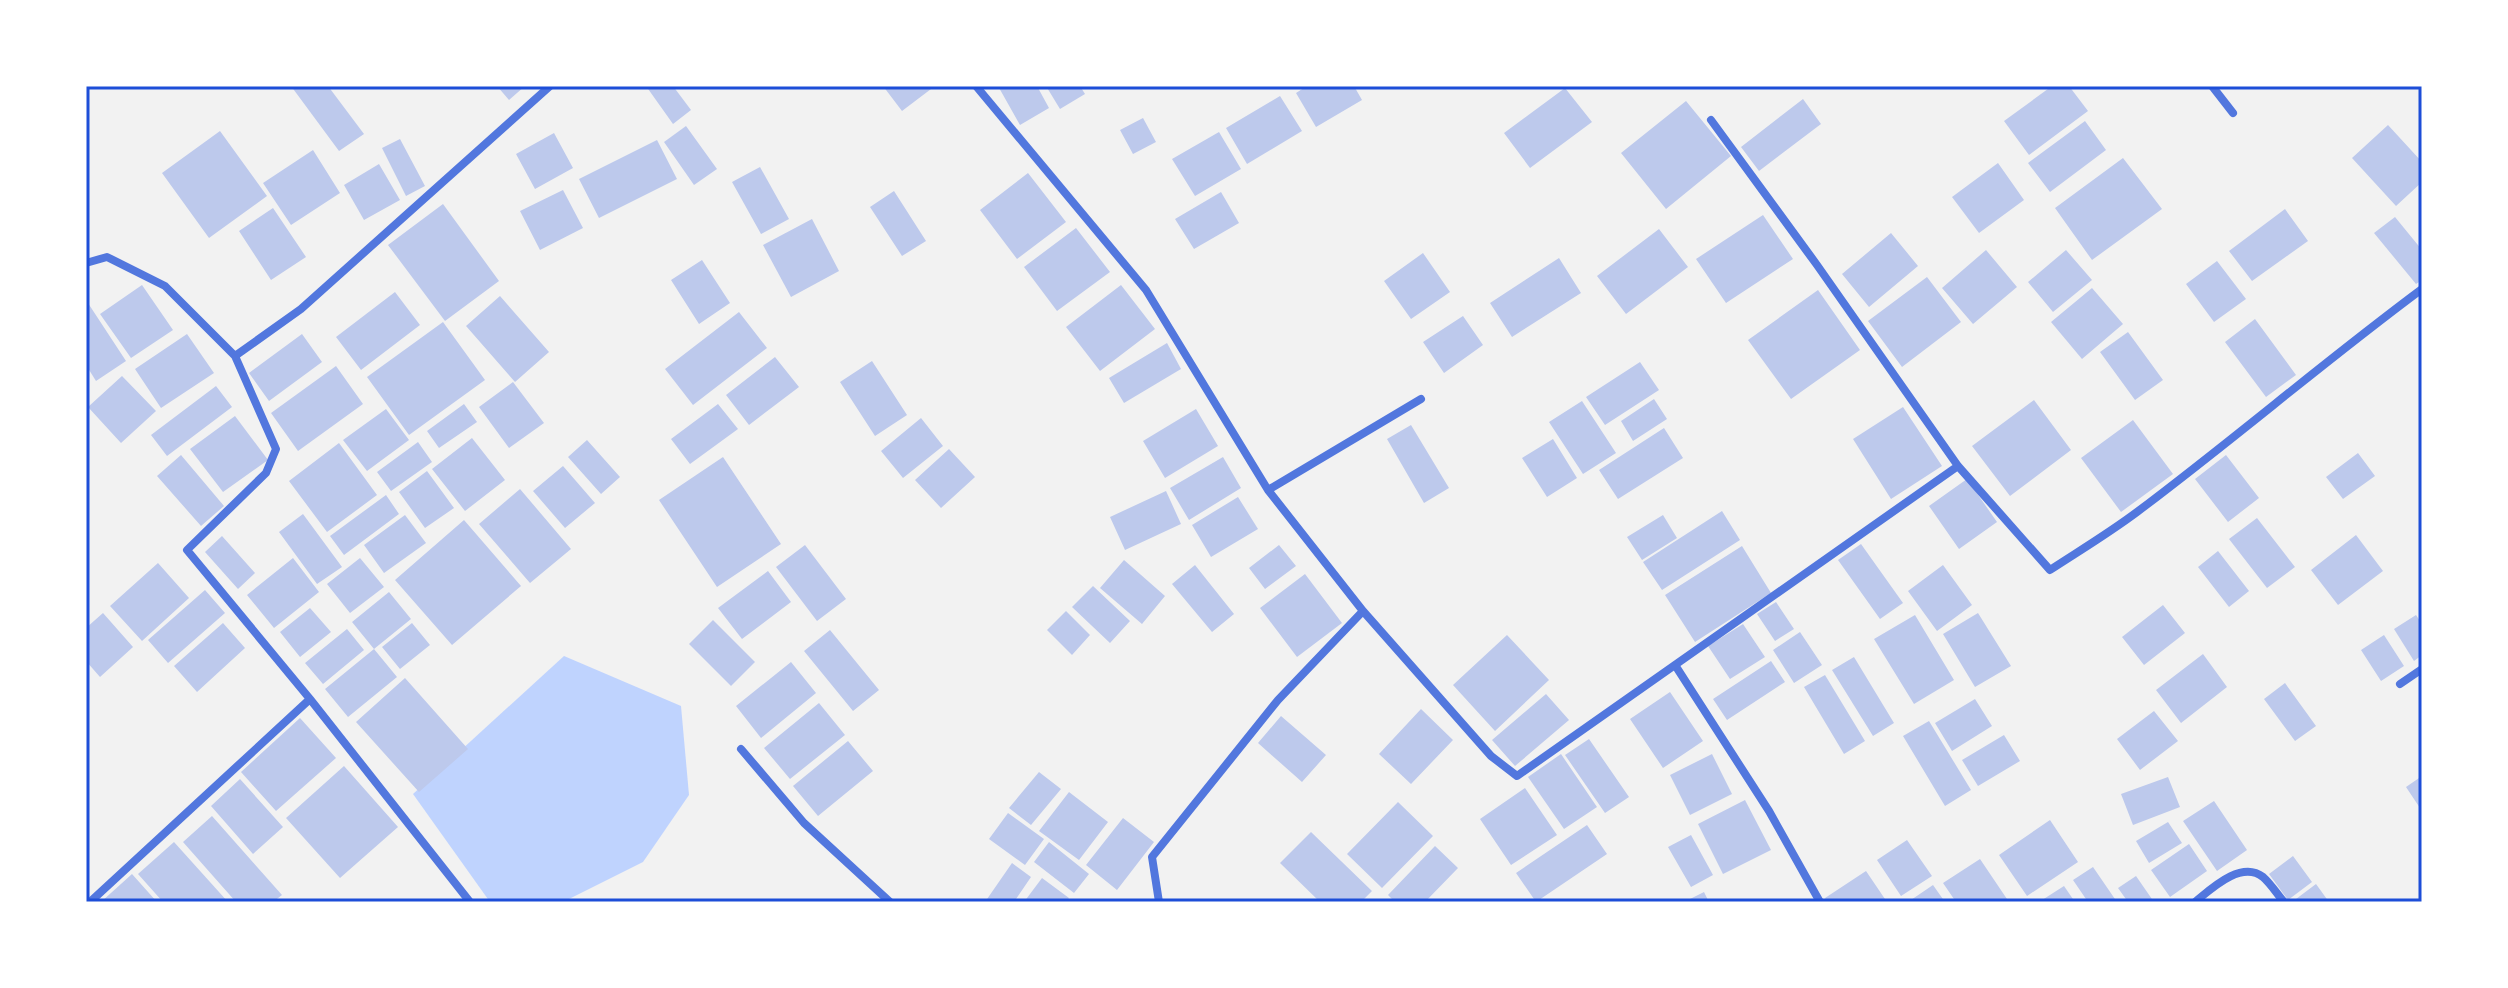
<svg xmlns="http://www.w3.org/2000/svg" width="2508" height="988" font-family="'Crimson Pro',serif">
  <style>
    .water { fill: #bfd3fe }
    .building { fill: #bdc9ec }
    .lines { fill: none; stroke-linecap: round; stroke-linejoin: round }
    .minor { stroke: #5277de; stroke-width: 8 }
    .neatline { fill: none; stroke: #1d4ed8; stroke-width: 3 }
  </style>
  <rect width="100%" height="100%" fill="#f2f2f2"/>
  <path class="water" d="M564,656L681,706L689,795L643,862L563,902H490L413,794Z"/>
  <path class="building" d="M291,86H328L364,134L339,151Z
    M497,86H525L509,100Z
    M646,86H673L691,110L673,124Z
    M883,86H935L902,111Z
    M998,86H1037L1049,108L1020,125Z
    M1046,86H1080L1085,94L1060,109Z
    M1307,86H1354L1362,100L1316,127L1296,93Z
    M2052,86H2069L2088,111L2029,155L2004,121Z
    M1565,88L1592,122L1530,168L1504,133Z
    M1280,96L1302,131L1247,164L1226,128Z
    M1803,99L1821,124L1759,171L1741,147Z
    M1686,101L1731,156L1666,209L1621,153Z
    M1143,118L1156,142L1133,154L1120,130Z
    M2085,121L2106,150L2050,192L2028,163Z
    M2388,125L2422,162V182L2396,206L2352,158Z
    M686,126L717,169L694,185L664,142Z
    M220,131L267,196L209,238L162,173Z
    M1219,132L1241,169L1195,196L1172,159Z
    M554,133L573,168L535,189L516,154Z
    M400,139L425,186L406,196L382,148Z
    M657,140L677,179L599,218L579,179Z
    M313,150L340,193L291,225L263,183Z
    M2123,158L2162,209L2092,260L2055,208Z
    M1998,163L2024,200L1979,233L1952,197Z
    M379,164L400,200L364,220L344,185Z
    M760,167L789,219L761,234L732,182Z
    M1028,173L1066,222L1017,259L980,210Z
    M563,190L583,228L540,250L520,211Z
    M894,191L926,241L902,256L870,207Z
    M1221,192L1239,223L1194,249L1175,219Z
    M443,204L499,281L445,321L388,245Z
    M273,208L306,257L271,280L239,231Z
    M2285,209L2308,241L2252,281L2229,251Z
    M1763,215L1793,259L1726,303L1696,259Z
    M2395,217L2422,250V280L2416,284L2374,233Z
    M812,219L839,271L791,297L763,245Z
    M1076,228L1110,272L1057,311L1024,267Z
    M1659,229L1688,267L1626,314L1597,276Z
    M1891,233L1918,266L1869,307L1842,274Z
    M1986,250L2017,287L1973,324L1942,288Z
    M2066,250L2092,280L2053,312L2028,282Z
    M1423,253L1450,292L1411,319L1384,281Z
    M1559,258L1581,293L1512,337L1490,303Z
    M702,260L730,303L699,324L671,280Z
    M2217,261L2246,299L2214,322L2186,284Z
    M1927,277L1961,322L1902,367L1868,321Z
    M142,285L173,330L131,358L100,314Z
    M1121,285L1155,329L1100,371L1066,327Z
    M2092,288L2123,324L2082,359L2051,322Z
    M1818,290L1860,350L1791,399L1748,340Z
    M395,292L420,325L361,370L336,337Z
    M500,296L549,352L515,382L466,326Z
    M86,300L126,361L96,381L86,365Z
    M739,312L767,348L693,405L665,369Z
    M1463,316L1483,345L1444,373L1423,342Z
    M2255,319L2296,375L2266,397L2225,342Z
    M443,322L485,380L409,435L367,377Z
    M2128,332L2163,380L2135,400L2100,352Z
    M187,334L214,373L161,408L135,369Z
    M302,334L322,362L269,401L249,373Z
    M1167,343L1181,369L1124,403L1109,378Z
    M775,357L799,387L749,425L726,395Z
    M872,361L907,415L875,436L840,382Z
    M1640,362L1659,390L1605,425L1586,397Z
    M336,366L363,404L298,451L271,413Z
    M122,376L156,411L121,443L88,407Z
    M513,382L544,423L509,448L479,407Z
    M216,386L232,407L167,456L151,435Z
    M1654,399L1667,419L1633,441L1621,421Z
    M2034,400L2071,450L2010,496L1972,446Z
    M1582,401L1616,453L1583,474L1549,422Z
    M464,404L477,422L439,448L427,431Z
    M718,404L738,429L690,464L671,439Z
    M1903,407L1942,466L1891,499L1853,439Z
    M386,409L409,440L367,471L343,440Z
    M1196,409L1218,446L1165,478L1143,441Z
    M235,416L268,460L223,492L190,449Z
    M921,418L943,446L903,478L881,451Z
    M2133,420L2173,474L2121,512L2081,458Z
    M1411,425L1449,488L1424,503L1387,439Z
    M1664,428L1683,458L1618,499L1599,470Z
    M472,438L505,480L465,511L432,469Z
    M1553,439L1577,478L1547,497L1522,458Z
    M587,440L620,477L601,494L568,457Z
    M418,442L432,462L391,491L377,472Z
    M339,443L377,495L327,532L289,481Z
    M949,449L975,477L941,508L915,480Z
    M2358,453L2375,476L2343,499L2326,477Z
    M181,455L224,506L201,526L157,476Z
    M2226,455L2259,498L2228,522L2195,479Z
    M723,457L781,544L717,587L659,500Z
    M1223,457L1241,488L1189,520L1170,488Z
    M563,466L595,503L565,528L533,491Z
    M427,471L454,508L425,528L399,492Z
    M1967,479L1997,522L1959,549L1929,506Z
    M520,489L571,549L530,583L479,524Z
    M1166,491L1181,524L1125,550L1110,517Z
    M386,495L399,514L344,555L330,536Z
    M1238,497L1258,529L1211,557L1192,525Z
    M1722,511L1740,540L1662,590L1643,562Z
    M303,514L342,567L317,584L279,532Z
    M405,515L426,543L384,573L364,545Z
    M1663,515L1677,538L1642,560L1627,537Z
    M2257,518L2295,567L2267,588L2229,539Z
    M464,520L521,586L452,645L395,580Z
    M2356,535L2383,571L2338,605L2311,570Z
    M222,536L255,573L238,589L205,552Z
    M1861,544L1903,603L1880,619L1838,560Z
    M805,545L846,599L817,621L776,567Z
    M1279,545L1296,566L1265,589L1249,568Z
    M1742,546L1771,593L1695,642L1665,595Z
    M2218,551L2249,591L2229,607L2198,567Z
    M293,558L319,592L274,628L247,595Z
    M360,558L384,587L350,613L327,584Z
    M1124,560L1165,596L1142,624L1100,588Z
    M158,563L189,598L142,641L110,606Z
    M1195,565L1234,614L1212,632L1172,584Z
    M1943,565L1972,605L1937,631L1908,591Z
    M768,571L791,602L742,639L718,608Z
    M1305,574L1342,623L1297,657L1260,608Z
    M1093,586L1130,621L1110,643L1072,607Z
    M205,590L225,613L168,663L148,640Z
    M389,592L411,619L374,649L352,622Z
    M1776,602L1794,629L1775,641L1757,614Z
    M2163,605L2185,633L2144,665L2122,637Z
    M310,608L331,632L300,657L280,632Z
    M1066,611L1090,635L1072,655L1047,630Z
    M103,613L133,647L100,677L86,661V628Z
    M1978,613L2011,666L1975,687L1943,634Z
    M1915,615L1954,680L1914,704L1874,639Z
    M2416,615L2422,624V655L2414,661L2394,629Z
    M713,620L755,662L731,686L689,644Z
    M223,623L245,648L197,692L174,666Z
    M412,623L430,645L400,669L382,647Z
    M1743,624L1765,657L1730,679L1708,646Z
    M347,629L364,650L323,684L305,663Z
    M830,630L879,690L853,711L804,651Z
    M1800,632L1822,665L1794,683L1773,650Z
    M1507,635L1549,680L1495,731L1453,685Z
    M2384,635L2404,666L2381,681L2361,650Z
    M374,649L397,677L348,717L325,689Z
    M2203,654L2227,687L2181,723L2156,690Z
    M1854,657L1894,723L1873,736L1832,670Z
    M1771,661L1785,682L1727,720L1713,699Z
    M791,662L816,693L761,738L736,706Z
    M1825,675L1865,741L1844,754L1804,687Z
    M405,678L468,749L419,792L356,722Z
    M2285,683L2316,726L2295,741L2264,699Z
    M1670,692L1703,741L1663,768L1630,719Z
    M1546,694L1569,720L1515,766L1492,740Z
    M1975,699L1992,726L1952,751L1935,723Z
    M819,703L845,735L790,779L764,748Z
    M1421,709L1453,740L1411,784L1379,754Z
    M2154,711L2178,741L2140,770L2117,739Z
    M1281,716L1326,755L1302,782L1258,743Z
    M300,718L336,758L276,811L241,772Z
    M1929,721L1971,790L1945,806L1903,736Z
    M2004,735L2020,761L1978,786L1962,760Z
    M1589,739L1629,797L1605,813L1565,755Z
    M848,741L873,771L818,816L793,786Z
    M1561,754L1597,807L1564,829L1528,777Z
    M1712,754L1732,794L1690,815L1670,775Z
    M344,766L398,827L340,878L286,818Z
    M1039,772L1061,789L1031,825L1009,808Z
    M2422,776V811L2406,787Z
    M2168,777L2180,807L2133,825L2121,794Z
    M240,779L283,827L253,854L211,806Z
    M1525,788L1557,835L1511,865L1480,819Z
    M1069,792L1108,822L1079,860L1039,831Z
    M1745,800L1771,850L1723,874L1698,824Z
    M2214,801L2247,850L2217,871L2183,821Z
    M1398,802L1433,836L1382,888L1347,854Z
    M1008,813L1044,839L1025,865L989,839Z
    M212,816L282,895L273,902H236L183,842Z
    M1123,818L1154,842L1117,890L1086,865Z
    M2050,820L2078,862L2027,896L1999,855Z
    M2168,822L2182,843L2149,863L2136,841Z
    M1587,825L1607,854L1536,902L1516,873Z
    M1311,832L1372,891L1361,902H1320L1280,863Z
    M1691,835L1713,875L1691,887L1668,847Z
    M1907,840L1932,876L1901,896L1877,860Z
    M174,842L228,902H163L138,874Z
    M1049,842L1089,874L1074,893L1034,862Z
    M2189,844L2207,871L2170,897L2151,870Z
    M1435,846L1458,868L1425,902H1395L1388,895Z
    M2293,856L2312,882L2288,900L2269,874Z
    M1980,859L2009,902H1956L1943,883Z
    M1012,863L1031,877L1014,902H985Z
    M2093,867L2117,902H2088L2073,880Z
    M1866,871L1887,902H1827L1825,898Z
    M132,874L157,902H101Z
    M2136,876L2154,902H2128L2118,888Z
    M1042,878L1069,898L1066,902H1024Z
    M2316,884L2329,902H2292Z
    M1933,885L1945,902H1908Z
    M2064,886L2075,902H2039Z
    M1704,892L1709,902H1684Z"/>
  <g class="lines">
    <path class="minor" d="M976,86L1146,290L1268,490L1363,611L1278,700L1152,857L1159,902
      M2212,86L2233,113
      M1711,120L1817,265L1958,466L2050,570C2079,551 2109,533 2137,512C2233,440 2325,361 2422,289
      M86,263L107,257L165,286L235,356L276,449L266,473L187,550L310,699L90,902
      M235,356L301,309L550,86
      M1268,490L1421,399
      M1363,611L1491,756L1517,776L1958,466
      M1675,665L1769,811L1820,902
      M2400,684L2422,669
      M310,699L470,902
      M741,749L804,823L890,902
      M2195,902C2211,889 2241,860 2263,877C2271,884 2277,894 2284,902"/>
  </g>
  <rect width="2508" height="988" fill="none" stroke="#ffffff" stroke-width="176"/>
  <rect x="88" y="88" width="2332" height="812" class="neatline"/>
</svg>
